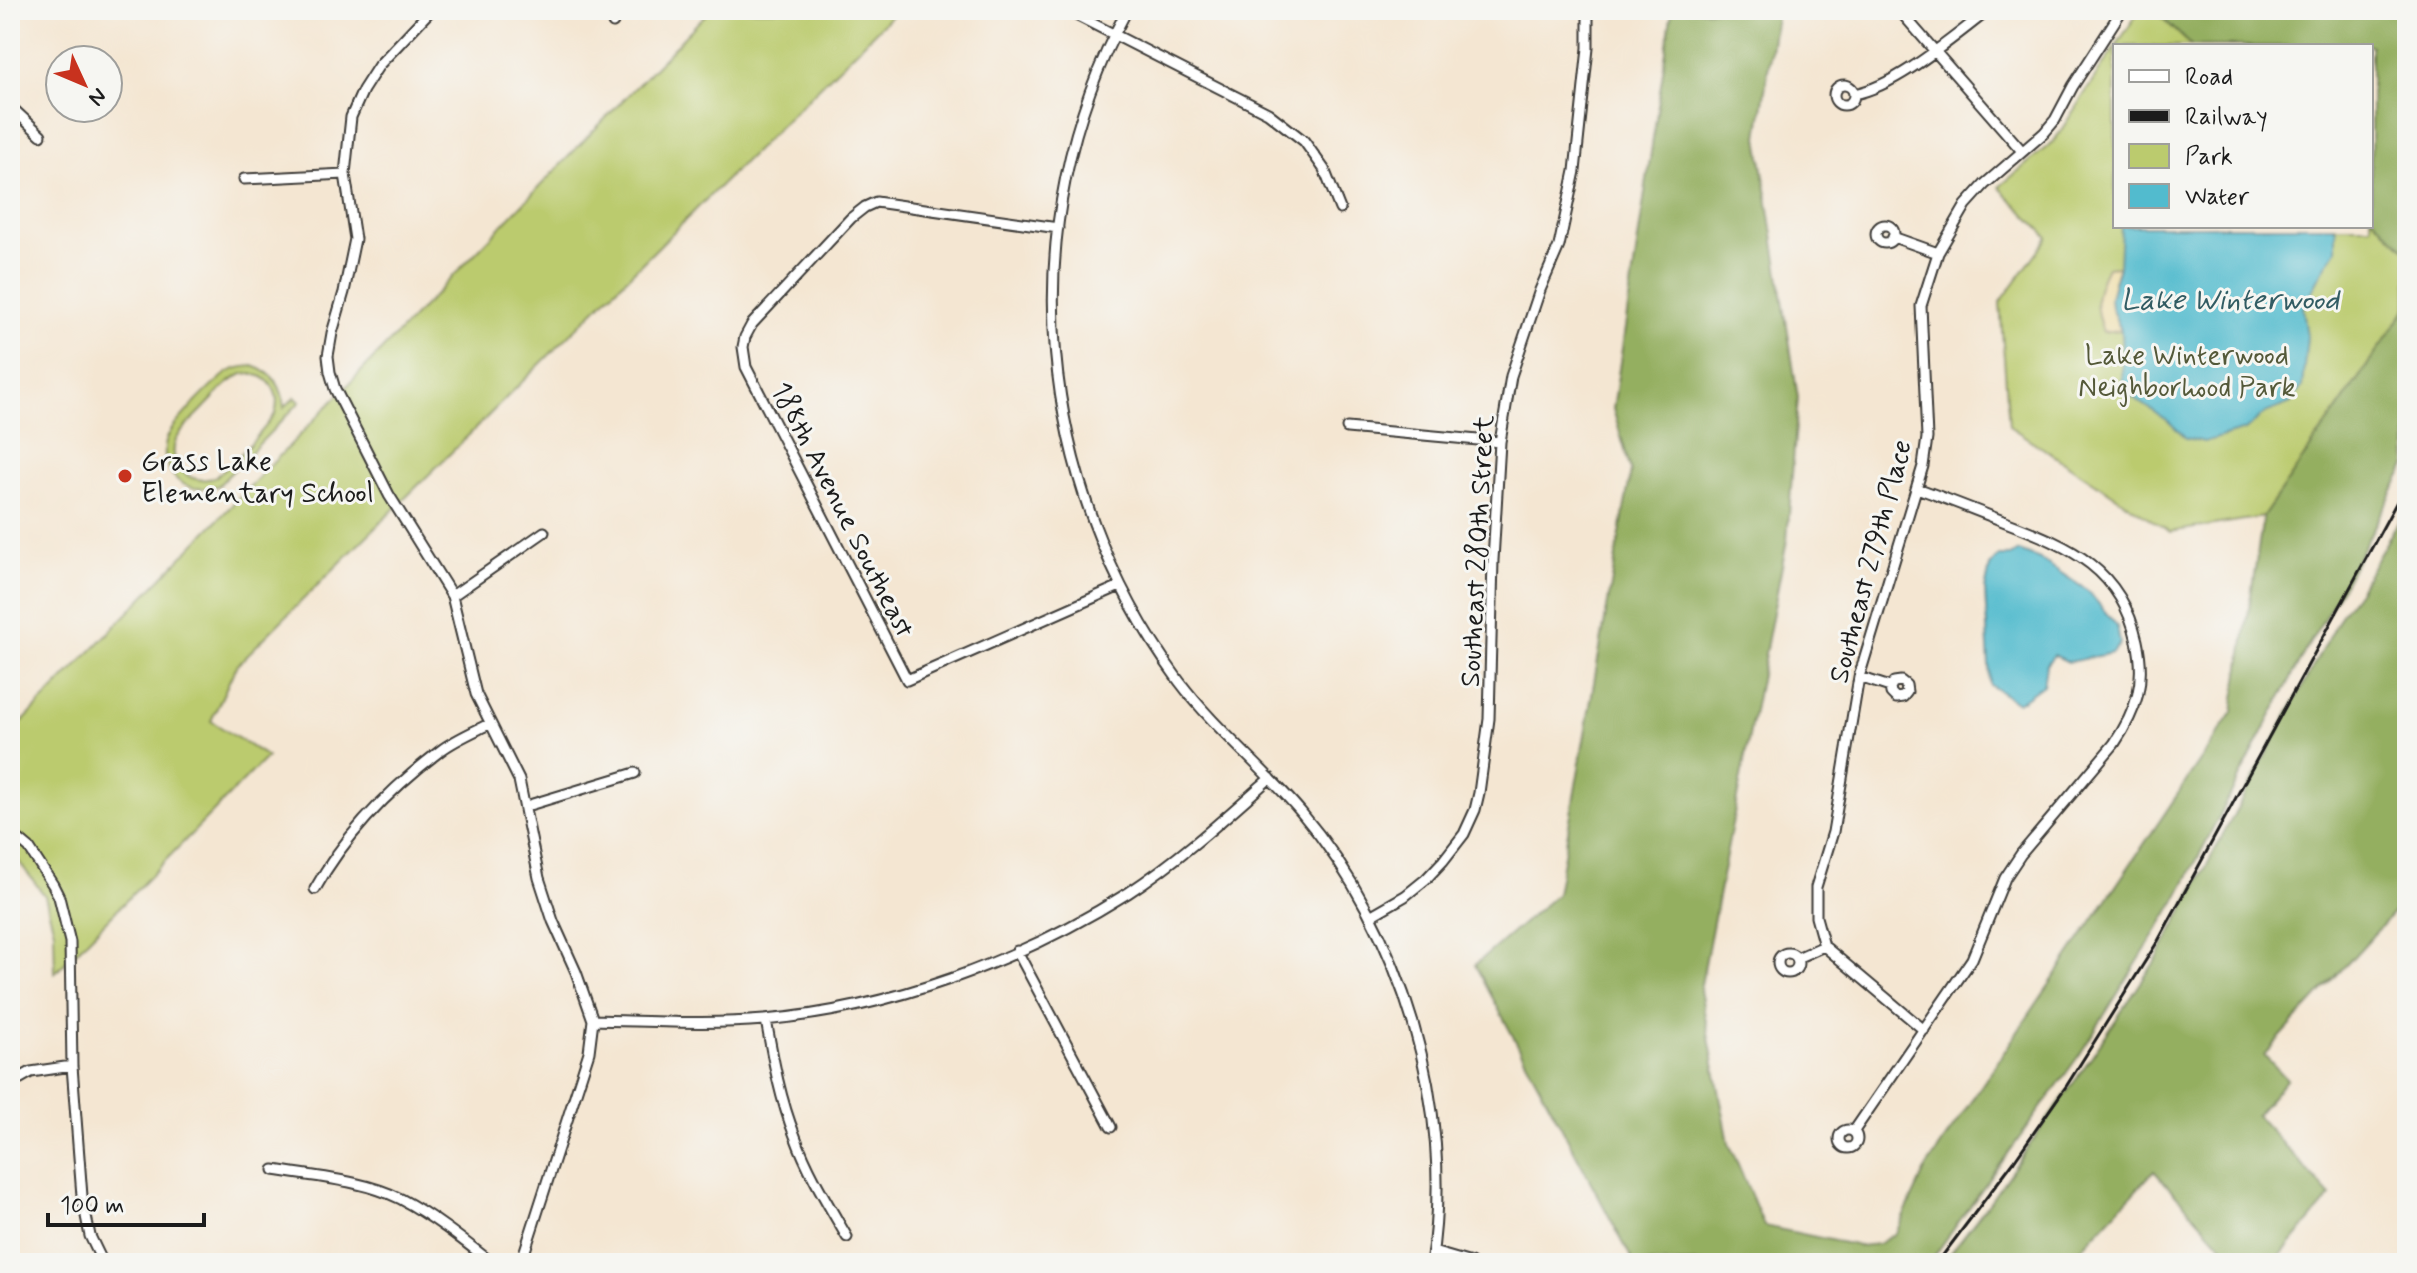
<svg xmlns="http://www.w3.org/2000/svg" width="2417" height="1273" font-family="Mynerve,sans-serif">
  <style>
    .green { fill: #bbcb6e; stroke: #6c7445; stroke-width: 2; fill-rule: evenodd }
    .forest { fill: #94af61; stroke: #58663e; stroke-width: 2 }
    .sand { fill: #eeda9e; stroke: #857b5d; stroke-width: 2 }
    .water { fill: #52bbce; stroke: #376c75; stroke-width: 2 }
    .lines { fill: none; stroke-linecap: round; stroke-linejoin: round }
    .street-casing { stroke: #3c3a37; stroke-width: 13 }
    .street { stroke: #fff; stroke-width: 9 }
    .rail { stroke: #1c1c1c; stroke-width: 3 }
    .poi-dot { fill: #c8321e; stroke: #f6f6f2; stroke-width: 3 }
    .labels { text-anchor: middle; stroke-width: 6; stroke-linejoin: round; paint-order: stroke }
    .park-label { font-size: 28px; fill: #545939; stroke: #f6f6f2 }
    .poi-label { font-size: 28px; fill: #1c1c1c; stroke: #f6f6f2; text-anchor: start }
    .street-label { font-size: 28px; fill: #1c1c1c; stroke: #f6f6f2 }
    .water-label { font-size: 30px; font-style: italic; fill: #325c63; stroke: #f6f6f2 }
  </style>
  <rect width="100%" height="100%" fill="#f6f6f2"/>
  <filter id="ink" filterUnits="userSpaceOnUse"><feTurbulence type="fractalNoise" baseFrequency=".0125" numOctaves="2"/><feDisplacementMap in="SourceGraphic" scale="16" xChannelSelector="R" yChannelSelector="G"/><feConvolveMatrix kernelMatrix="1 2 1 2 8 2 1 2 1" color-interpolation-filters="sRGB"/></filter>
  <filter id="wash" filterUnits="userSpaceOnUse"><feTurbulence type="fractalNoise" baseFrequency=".006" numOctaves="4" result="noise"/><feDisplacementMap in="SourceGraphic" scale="32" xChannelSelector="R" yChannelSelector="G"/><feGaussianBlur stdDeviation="1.8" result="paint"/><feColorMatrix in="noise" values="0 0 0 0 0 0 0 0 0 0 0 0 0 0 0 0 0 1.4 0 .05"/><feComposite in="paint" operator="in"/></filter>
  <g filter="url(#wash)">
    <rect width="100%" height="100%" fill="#f4e6d2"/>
    <path class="green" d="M710,10H897L236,666L211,721L267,757L55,973L54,931L45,896L10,850V735Z
      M2140,10H2154L2192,46H2116Z
      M2115,47V226H2371V216L2407,251V308L2263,517L2170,532L2009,426L2000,303L2048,237L1999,187L2054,141Z
      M253,366C274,373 283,386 284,408L295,397L300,402L218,486C210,487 202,489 194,488C170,483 158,456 169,434C175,422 217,379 229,372C237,367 244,367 253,366ZM243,374C268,372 282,391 275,414C266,427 227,472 214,477C190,488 166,463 176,440C182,428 196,417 205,407C217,395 227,381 243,374Z"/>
    <path class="forest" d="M1672,10H1777L1758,137L1798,398L1787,540L1700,990L1729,1143L1764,1226L1859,1246L1878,1244L1896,1233L1926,1168L2233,712L2263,517L2407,308V464L2342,588L2305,651L2175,902L2080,1054L1929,1263H1634L1475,965L1557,894L1631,471L1613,409Z
      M2154,10H2407V251L2371,216V46H2192Z
      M2407,507V898L2264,1055L2287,1079L2256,1115L2331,1196L2274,1263H2238L2154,1171L2068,1263H1943L1991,1200L2081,1072L2158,957L2341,614L2358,591Z"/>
    <path class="sand" d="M2119,266C2109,292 2109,305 2121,330L2103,332C2093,305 2094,292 2107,267Z"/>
    <path class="water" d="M2121,226H2333L2336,229V250L2323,270L2303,308L2307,337L2302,387L2291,403L2265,413L2245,430L2204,442L2186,438L2167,420L2123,391L2121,330L2111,308L2110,297L2119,266Z
      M2019,551L2040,559L2088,591L2117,626L2120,644L2112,653L2079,660L2068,662L2054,655L2046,665L2043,685L2018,703L1990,685L1985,590L1990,566L1999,556H2010Z"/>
  </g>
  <g filter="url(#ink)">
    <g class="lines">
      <g class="street-casing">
        <path id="street" d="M431,10L379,65L363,90L351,117L345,174L355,239L344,292L332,333L328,356L330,372L335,389L389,495L452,596L476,694L519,780L539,878L553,921L576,972L593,1020L589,1052L521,1263
          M609,10L613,23
          M1066,10L1268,113L1304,141L1324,169L1340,209
          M1127,10C1010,225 1036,485 1179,681C1215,729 1263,767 1301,812C1402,931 1456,1108 1431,1263
          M1899,10L2022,151
          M1834 95a10 10 0 1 1 20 0a10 10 0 1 1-20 0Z
          M1854,94C1897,86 1953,37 1989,10
          M10,106L41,135
          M244,179L345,174
          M1876 234a9 9 0 1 1 18 0a9 9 0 1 1-18 0Z
          M1058,228L876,202L865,207L851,218L752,324L745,337L743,347L746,367L907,680L1120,586
          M1893,237L1938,253
          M1347,428L1500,442
          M452,596L544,532
          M1859,677L1890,687L1894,682L1901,681L1906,685L1907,692L1903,697L1896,698L1891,693L1890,687
          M526,806L635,773
          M10,832L29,848L53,885L59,897L70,942L72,1066L82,1196L90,1236L103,1263
          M315,889C345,835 390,789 440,751C454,740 473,732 489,724
          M1372,915L1405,896L1426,879L1443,861L1464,834L1475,810L1479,793L1489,719L1493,560L1500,442L1511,376L1540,290L1559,246L1575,171L1588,48V10
          M1824,946L1816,917V887L1833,832L1859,677L1923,466L1927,438L1921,306L1938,253L1966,205L1985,184L2044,133L2055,120L2073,86L2122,10
          M1824,946L1924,1030
          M1017,951L1111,1127
          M1778 963a10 10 0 1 1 20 0a10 10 0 1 1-20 0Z
          M1797,958L1824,946
          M593,1020C650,1021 707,1025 764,1020C891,1009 1020,961 1128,893C1179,860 1225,818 1270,778
          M766,1020C773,1059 780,1099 795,1136C808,1172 828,1204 847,1237
          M10,1084L31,1072L72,1066
          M1839 1139a9 9 0 1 1 18 0a9 9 0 1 1-18 0Z
          M1854,1131L1972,959L2005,878L2021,854L2114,744C2137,710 2146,682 2137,641C2121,569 2071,547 2008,523C1978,511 1947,499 1917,488
          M274,1170C315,1177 363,1180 401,1199C433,1216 463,1240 492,1263
          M1433,1252L1471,1263"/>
      </g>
      <use href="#street" class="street"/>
      <path class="rail" d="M1937,1263L2014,1161L2067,1085L2158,941L2407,483"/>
    </g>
  </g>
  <circle class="poi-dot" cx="125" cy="476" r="8"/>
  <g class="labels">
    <g class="park-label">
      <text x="2187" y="364">Lake Winterwood<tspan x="2187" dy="32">Neighborhood Park</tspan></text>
    </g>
    <g class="poi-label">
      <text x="141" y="470">Grass Lake<tspan x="141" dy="32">Elementary School</tspan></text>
    </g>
    <g class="street-label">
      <text transform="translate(844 509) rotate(63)" y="10">188th Avenue Southeast</text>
      <text transform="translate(1476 551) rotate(-87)" y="10">Southeast 280th Street</text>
      <text transform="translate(1869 561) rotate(-75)" y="10">Southeast 279th Place</text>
    </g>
    <g class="water-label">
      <text x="2230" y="309">Lake Winterwood</text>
    </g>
  </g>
  <rect width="2417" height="1273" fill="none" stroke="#f6f6f2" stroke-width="40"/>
  <rect x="2113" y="44" width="260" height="184" fill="#f6f6f2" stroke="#9f9f9c" stroke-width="2"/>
  <rect x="2129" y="70" width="40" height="12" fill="#ffffff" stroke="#9f9f9c" stroke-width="2"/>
  <text x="2185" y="84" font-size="24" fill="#1c1c1c">Road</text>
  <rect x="2129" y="110" width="40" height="12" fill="#1c1c1c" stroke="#9f9f9c" stroke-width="2"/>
  <text x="2185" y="124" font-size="24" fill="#1c1c1c">Railway</text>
  <rect x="2129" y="144" width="40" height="24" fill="#bbcb6e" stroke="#9f9f9c" stroke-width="2"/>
  <text x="2185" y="164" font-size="24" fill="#1c1c1c">Park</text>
  <rect x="2129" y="184" width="40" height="24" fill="#52bbce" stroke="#9f9f9c" stroke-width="2"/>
  <text x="2185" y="204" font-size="24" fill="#1c1c1c">Water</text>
  <g transform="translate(84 84) rotate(134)"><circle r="38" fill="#f6f6f2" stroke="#9f9f9c" stroke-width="2"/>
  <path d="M0-6L14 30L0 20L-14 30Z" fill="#c8321e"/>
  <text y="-12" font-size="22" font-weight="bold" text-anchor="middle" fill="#1c1c1c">N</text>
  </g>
  <path d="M48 1213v12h156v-12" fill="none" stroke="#1c1c1c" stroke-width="4"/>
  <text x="60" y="1213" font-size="24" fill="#1c1c1c" stroke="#f6f6f2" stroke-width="6" paint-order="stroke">100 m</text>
</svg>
